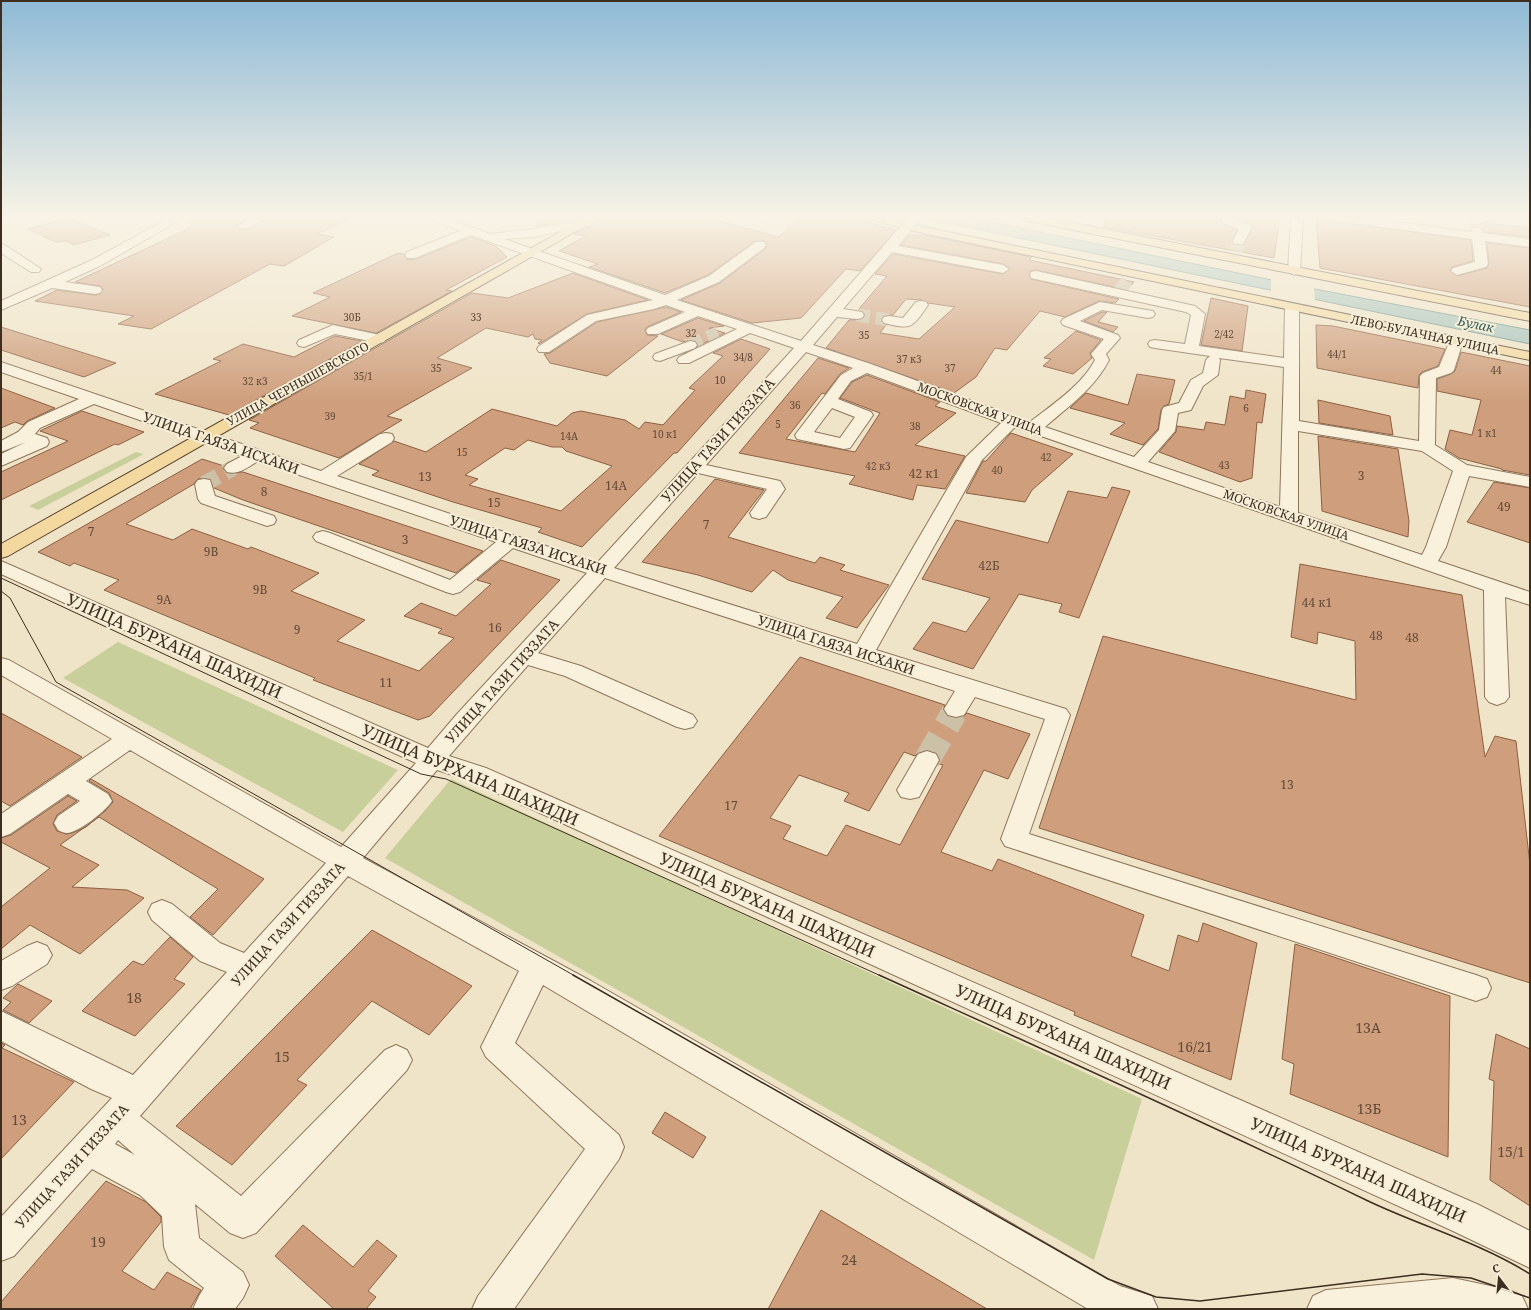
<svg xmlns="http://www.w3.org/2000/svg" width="1531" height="1310" font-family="'Noto Serif',serif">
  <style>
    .green { fill: #c9cf9b }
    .water { fill: #a9c4bc; stroke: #6f938a }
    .pier { fill: #f0e4c8 }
    .building { fill: #cf9f7d; stroke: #8d5f41; fill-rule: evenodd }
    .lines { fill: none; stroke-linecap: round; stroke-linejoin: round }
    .minor-tunnel-far3 { stroke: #ccc0a6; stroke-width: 13; stroke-dasharray: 13 6; stroke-linecap: butt }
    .minor-tunnel-far2 { stroke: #ccc0a6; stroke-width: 16; stroke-dasharray: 16 8; stroke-linecap: butt }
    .minor-tunnel-far1 { stroke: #ccc0a6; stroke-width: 21; stroke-dasharray: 21 10; stroke-linecap: butt }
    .minor-tunnel { stroke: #ccc0a6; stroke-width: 26; stroke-dasharray: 26 13; stroke-linecap: butt }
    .minor-casing { stroke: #8d765c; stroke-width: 2 }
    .major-casing { stroke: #5b4430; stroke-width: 2 }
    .minor { fill: #faf1dc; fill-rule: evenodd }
    .major { fill: #f3d9a0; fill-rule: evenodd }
    .tram-far1 { stroke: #3d2e20; stroke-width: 1 }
    .tram { stroke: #3d2e20; stroke-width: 1.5 }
    .labels { text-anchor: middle; stroke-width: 4; stroke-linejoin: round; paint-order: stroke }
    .far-number-label { font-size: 10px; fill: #624a37 }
    .far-street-label { font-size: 12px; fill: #3d2e20; stroke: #f7eed8 }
    .number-label { font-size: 12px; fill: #624a37 }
    .far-water-label { font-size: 13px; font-style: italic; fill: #2f5d5a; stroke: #f7eed8 }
    .street-label { font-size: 14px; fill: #3d2e20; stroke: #f7eed8 }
    .near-number-label { font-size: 14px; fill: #624a37 }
    .near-street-label { font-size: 17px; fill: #3d2e20; stroke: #f7eed8 }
  </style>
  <rect width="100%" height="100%" fill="#f0e4c8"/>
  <path class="green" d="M136,452L144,454L38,510L29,506Z
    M118,642L398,770L343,832L63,678Z
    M451,779L1142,1099L1094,1260L385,858Z"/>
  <path class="water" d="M918,217H967L1325,291L1530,330V344Z"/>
  <path class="pier" d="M1271,277L1314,287L1315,302L1271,292Z"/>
  <path class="building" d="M189,217H249L237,225L240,230L249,229L268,217H354L317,234L334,237L284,266L270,264L151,329L118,324L134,316L35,301L57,290L95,295L100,294L103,289L100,286L75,282L192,227Z
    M537,217H583L536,227Z
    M602,217H704L779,237L802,217H847L896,230L860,271L846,269L801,318L752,323L681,300L720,283L765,249L767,246L765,241H755L708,275L665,293L589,267L598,264L559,251L585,236L574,234L591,226Z
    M1105,217H1220L1222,224L1237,230L1232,240L1235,246L1244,245L1253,227L1250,224L1234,217H1280L1274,258L1104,227Z
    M1316,217H1325L1331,221L1471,240L1473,261L1452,267L1450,271L1457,276L1487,268L1489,264L1487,243L1530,248V307L1320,268Z
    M70,218L110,235L74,245L67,241L55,242L28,229Z
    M1485,223L1528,228L1530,237L1484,232L1482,227H1472V226Z
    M910,234L917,236L924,235L1032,257L1029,260L1134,282L1127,290L1036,270L1031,271L1029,275L1031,279L1119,299L1115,303L1099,301L1065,317L1040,311L1007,350L995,348L976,377L954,393L826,348L849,320L863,319L865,314L862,311L858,310L887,276L875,274L893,254L1003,274L1010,269L1003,264L901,245ZM906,299L921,300L928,303L955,307L919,339L880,333L886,325L881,321L883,316L893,315Z
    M471,237L496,246L507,257L446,290L452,291L376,333L292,316L330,297L313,293L398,253L404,254L407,260L416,259Z
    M573,273L648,300L587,314L539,344L538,343L542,340L535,339L533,334L528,337L486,328L437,358L472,368L387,416L402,420L339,458L250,428L259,423L249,420L472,293L508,298Z
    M1211,298L1248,306L1242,351L1201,345Z
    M666,307L681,312L647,327L645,330L647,335L658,336L607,376L550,363L544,354L550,353L597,322Z
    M1102,312H1107L1098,322L1118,327L1113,332L1084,321Z
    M698,318L724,326L709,328L725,333L698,346L695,341L689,340L683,342L661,334Z
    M1316,325L1333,326L1445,349L1438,366L1422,372L1419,375L1418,388L1317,368Z
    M1,327L116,363L84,377L1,350Z
    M1076,331L1101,340L1090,353L1092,358L1073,374L1043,366L1051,359L1044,358Z
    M335,336L362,341L229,415L155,394L221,361L213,359L243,344L294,357Z
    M741,339L770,349L677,453H674L582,547L538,532L542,528L453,502L372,475L379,471L359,464L394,441L426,452L492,409L557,426L572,413L581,411L625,420L639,429L645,422L663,425L695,390L689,388L723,356L713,353ZM528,440L552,447H562L566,451L612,466L561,511L469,485L478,479L465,475L505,448L514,450Z
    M1461,352L1530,366V475L1502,470V469L1459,458L1445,449L1450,430L1472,435L1481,400L1437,391V379L1451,374L1455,371Z
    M818,358L849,368L840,374L825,394L822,393L786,439L855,452L880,413L840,398L852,382L867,375L940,402L935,406L956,413L915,445L965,456L945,489L917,485L913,500L849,484L855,476L739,453Z
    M1137,374L1175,380L1169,404L1164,406L1161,410L1158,429L1143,445L1110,434L1125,423L1070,408L1086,393L1128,405Z
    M1,388L55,408L27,421L23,425L15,422L1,428Z
    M1246,390L1266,394L1262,423L1257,422L1252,478L1240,482L1159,452L1176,432L1177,426L1204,430L1206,422L1225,425L1230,396L1245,399Z
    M1318,400L1390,416L1393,435L1319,423Z
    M82,411L144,432L118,445L115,444L1,500V472L68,441L40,431Z
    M1011,433L1073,454L1032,490L1025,502L966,493L983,461H986Z
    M1318,436L1398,449L1409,521L1408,537L1322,511Z
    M202,459L224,466L223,469L227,473L243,472L483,551L456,573L243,500L214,488L211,480L204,478L198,479L194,484L126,524L173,540L192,529L248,549L251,547L319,573L291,591L365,620L337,641L419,671L454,638L438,633L442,629L404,616L421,603L456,616L491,584L477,580L501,560L560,580L430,716L418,720L313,680L315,678L104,590L119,580L74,563L70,566L38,552Z
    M715,479L764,490L728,537L815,563L820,557L845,565L840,570L889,585L857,628L826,618L843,597L788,580L773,570L752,592L698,575L642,562Z
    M1494,482L1530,488V543L1467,522Z
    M1112,487L1130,491L1079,618L1059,612L1062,604L1019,594L973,669L913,649L933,622L966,632L990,598L922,579L956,520L1048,543L1068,491L1107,498Z
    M1300,564L1462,595L1485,757L1495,736L1516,741L1530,865V983L1039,828L1103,636L1356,700L1355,641L1318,632L1317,644L1291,637Z
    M800,657L945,705L943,710L948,716L956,718L964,716L967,713L1030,734L1008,779L984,770L941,852L992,871L998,859L1144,915L1131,956L1169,971L1178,935L1198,942L1203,923L1257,943L1231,1080L1074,1015L1075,1012L659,836ZM927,750L937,753L940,759L939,764L943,765L900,845L846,825L827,856L783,839L791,826L770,818L799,775L849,793L844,801L869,811L904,752L915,756L918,753Z
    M1,713L82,757L10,806L1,801Z
    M91,779L264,879L213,935L190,917L218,889L99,817L60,845L99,865L72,887L127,890L144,898L80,954L30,925L1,949V907L50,868L1,842V838L11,835L68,796L77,801L57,815L53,824L57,831L66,834L72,833L86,827L105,811L113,802L109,793L89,781Z
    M372,930L472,986L429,1035L372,1001L297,1080L307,1085L232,1165L176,1126Z
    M170,937L193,957L174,979L185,984L135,1036L82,1011L133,961L143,965Z
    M1295,944L1450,996L1448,1157L1290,1094L1294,1064L1282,1059Z
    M18,984L52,1001L29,1023L3,1010L11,1002L3,998Z
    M1496,1034L1530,1049V1206L1490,1180L1494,1081L1489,1079Z
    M1,1043L5,1045L2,1048L74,1082L1,1159Z
    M665,1112L706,1137L693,1158L652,1133Z
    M106,1181L146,1202L161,1217V1222L122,1271L154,1290L167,1272L201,1290L190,1309H1V1302Z
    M821,1210L987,1309H768Z
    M303,1225L353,1267L377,1240L397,1256L368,1291L376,1297L366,1309H334L275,1256Z"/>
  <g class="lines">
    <path class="minor-tunnel-far3" d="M1475,222L1477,230
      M1236,251L1239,241
      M1119,291L1127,281
      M857,315L889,320
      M690,345L718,333"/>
    <path class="minor-tunnel-far2" d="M690,345L691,344
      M204,484L233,468"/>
    <path class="minor-tunnel-far1" d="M953,714L956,709"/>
    <path class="minor-tunnel" d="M927,760L954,713"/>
    <g class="minor-casing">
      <path id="minor" d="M171,217H185L100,266L65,282L100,287L102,290L100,293L95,294L52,288L1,310V301L92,260Z
        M252,217H267L248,228H240L238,226Z
        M426,217H443L490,234L533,229L586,220L590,221L592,223L590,225L586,226L533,237L504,239L665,295L709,276L756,242H764L766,245L764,248L719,282L677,300L801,341L909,217H921L898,246L1003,265L1009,269L1003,273L892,252L843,309L862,312L864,315L862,318L857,319L837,317L813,345L871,364L1030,422C1053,404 1081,386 1095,360L1091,354L1104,339L1063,325L1061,322L1063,319L1100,302L1153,311L1155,314L1153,317L1148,318L1102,310L1080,321L1118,335L1120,338L1106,354L1109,360C1095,388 1068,407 1045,427L1134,457L1159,430L1162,410L1164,407L1179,403L1191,380L1203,373L1206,360L1210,356L1155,348L1150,347L1148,344L1150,341L1155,340L1185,344L1191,315L1186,312L1031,278L1030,275L1031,272L1036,271L1195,306L1205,314L1199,346L1284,358L1285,307L1287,304H1297L1299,307V421L1419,441L1420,376L1423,373L1439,367L1451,338H1461L1463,341L1454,370L1451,373L1436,378L1435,445L1467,465L1530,477V487L1469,476L1446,547L1438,561L1530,592V605L1505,597L1509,697L1505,702L1497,705L1489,702L1485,697L1484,590L1015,427L982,460L876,650L1066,709L1070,715L1029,834L1476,975L1487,979L1491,988L1487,997L1476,1001L1005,846L1001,839L1045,719L975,697L964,715L956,717L948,715L944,709L955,691L605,578L538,653L581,666L693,715L697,721L693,727L685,729L677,727L565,676L528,665L449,756L486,768L1479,1205L1530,1231V1268L1453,1231L468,780L437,770L363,858L591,981L1120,1286L1152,1296L1158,1309H1088L543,985L515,1043L619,1135L624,1147L619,1159L514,1309H472L478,1296L585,1149L486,1057L481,1047L519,971L348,876L140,1116L241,1196L385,1050L396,1045L407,1050L412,1060L407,1070L256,1233L243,1238L230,1233L195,1204L199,1238L243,1272L249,1285L243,1298L235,1309H193L199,1296L204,1288L169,1260L164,1247L162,1216L140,1195L92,1169L14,1256L1,1261V1217L112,1098L91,1089L1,1041V1011L133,1075L227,972L200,961L152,920L148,912L152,904L162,900L172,904L220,943L244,953L326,863L130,750L86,781L108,794L112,801C107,810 78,833 67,833C64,833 60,831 58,830L54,823L58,816L80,801L68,794L10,834L1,837V814L112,739L1,675V658L9,660L341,847L416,763L1,574V561L428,748L457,714L587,573L513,548L460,592L453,594L446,592L316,541L313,537L316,533L323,531L330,533L450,580L496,542L258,461C248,467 239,475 227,472L224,468L227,464L242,456L94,404L40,428L35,434L47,438L49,442L47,446L1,466V454L26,442L1,452V441L18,432L28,422L79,399L1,372V362L321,471L380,434L386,433L392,434L394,438L392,442L337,476L597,563L794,348L750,333L689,363H679L677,360L679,357L737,329L698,316L658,334H648L646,331L648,328L685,312L666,305L654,309L596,321L549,352H539L537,349L539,346L587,315L653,300L471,235L415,258H407L405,255L407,252L460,231ZM806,352L853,368L841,375L795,435L797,439L844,449L850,448L873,415L871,412L838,399L851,381L867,373L1001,423L966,457L857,644L614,568L698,473L767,489L750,513L752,517L759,519L766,517L785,489L780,481L706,465ZM1219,358L1284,367L1280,507L1148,462L1175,431L1178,413L1191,410L1203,386L1218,375L1220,360ZM832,408L855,417L840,438L814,432ZM1298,431L1422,451L1453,471L1426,547L1422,555L1298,513ZM118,1140L135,1155L115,1144Z
        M1221,217H1233V219L1250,225L1252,227L1243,244H1235L1233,241L1239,229L1223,223Z
        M1291,217H1303L1300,271L1294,275L1288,271Z
        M1326,217H1361L1471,232L1473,228H1481L1483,233L1530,239V247L1485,241L1488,264L1486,267L1457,275L1451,271L1453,268L1475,262L1472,239L1331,220Z
        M1478,217H1497L1479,224H1471L1469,222L1471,220Z
        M1,244L5,245L41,269L39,272H31L1,253Z
        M921,301L926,302L928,305C912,328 912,330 884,323L882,320L884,317L889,316L903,318L916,302Z
        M333,325L384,336L386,339L384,342L379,343L335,334L304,347L299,346L297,343L299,340Z
        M690,341L695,342L697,345L695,348L660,361L655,360L653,357L655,354Z
        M204,479L210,480L215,496L274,516L276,520L274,524L267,526L201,503L198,499L195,484L198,480Z
        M927,751L936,754L939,760L919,797L910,799L901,797L897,790L918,754Z
        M37,942L47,946L52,955L47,964L12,986L1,990V961L27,946Z
        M1453,1278L1509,1290L1522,1296L1528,1309H1307L1313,1296L1326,1290Z"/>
    </g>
    <g class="major-casing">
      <path id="major" d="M587,217H601L8,556L1,558V544Z
        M868,217H888L919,226L1530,352V360L918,232L869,219Z
        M1018,217H1043L1530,313V321L1023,220Z"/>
    </g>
    <use href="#minor" class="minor"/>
    <use href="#major" class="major"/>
    <path class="tram-far1" d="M1,578L421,774L446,779L881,976
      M1,591L10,598L56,682L575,976"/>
    <path class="tram" d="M573,975L1108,1279L1156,1297L1200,1301L1422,1274L1471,1278L1530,1298
      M879,975C1042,1049 1205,1122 1366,1200C1420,1226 1479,1242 1530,1274"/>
  </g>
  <linearGradient id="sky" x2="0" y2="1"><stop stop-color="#8fbad6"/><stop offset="0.54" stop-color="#f8f3e6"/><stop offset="1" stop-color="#f8f3e6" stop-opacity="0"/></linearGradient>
  <rect width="1531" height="401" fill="url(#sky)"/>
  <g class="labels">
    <g class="far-number-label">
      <text x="352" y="321">30Б</text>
      <text x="476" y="321">33</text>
      <text x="691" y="337">32</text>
      <text x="1224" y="338">2/42</text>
      <text x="864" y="339">35</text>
      <text x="1337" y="358">44/1</text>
      <text x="743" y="361">34/8</text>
      <text x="909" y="363">37 к3</text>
      <text x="436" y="372">35</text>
      <text x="950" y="372">37</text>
      <text x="1496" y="374">44</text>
      <text x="363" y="380">35/1</text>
      <text x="720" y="384">10</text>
      <text x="255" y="385">32 к3</text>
      <text x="795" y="409">36</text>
      <text x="1246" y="412">6</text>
      <text x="330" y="420">39</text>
      <text x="778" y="428">5</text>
      <text x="915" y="430">38</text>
      <text x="1487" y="437">1 к1</text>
      <text x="665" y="438">10 к1</text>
      <text x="569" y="440">14А</text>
      <text x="462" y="456">15</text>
      <text x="1046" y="461">42</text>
      <text x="1224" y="469">43</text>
      <text x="878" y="470">42 к3</text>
      <text x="997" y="474">40</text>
    </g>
    <g class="far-street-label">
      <text transform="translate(1425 335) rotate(12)" y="4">ЛЕВО-БУЛАЧНАЯ УЛИЦА</text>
      <text transform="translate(298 384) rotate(-29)" y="4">УЛИЦА ЧЕРНЫШЕВСКОГО</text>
      <text transform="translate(980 409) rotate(20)" y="4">МОСКОВСКАЯ УЛИЦА</text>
      <text transform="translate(1286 515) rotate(19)" y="4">МОСКОВСКАЯ УЛИЦА</text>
    </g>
    <g class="number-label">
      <text x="924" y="478">42 к1</text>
      <text x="1361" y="480">3</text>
      <text x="425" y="481">13</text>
      <text x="616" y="490">14А</text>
      <text x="264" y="496">8</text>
      <text x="494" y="507">15</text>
      <text x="1504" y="511">49</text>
      <text x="706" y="529">7</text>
      <text x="91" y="536">7</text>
      <text x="405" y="544">3</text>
      <text x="211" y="556">9В</text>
      <text x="989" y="570">42Б</text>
      <text x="260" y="594">9В</text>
      <text x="164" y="604">9А</text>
      <text x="1317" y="607">44 к1</text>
      <text x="495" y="632">16</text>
      <text x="297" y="634">9</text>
      <text x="1376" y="640">48</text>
      <text x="1412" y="642">48</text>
      <text x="386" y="687">11</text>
      <text x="1287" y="789">13</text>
      <text x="731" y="810">17</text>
    </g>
    <g class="far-water-label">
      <text transform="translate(1476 324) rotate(12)" y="5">Булак</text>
    </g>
    <g class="street-label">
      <text transform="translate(718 440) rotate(-48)" y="5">УЛИЦА ТАЗИ ГИЗЗАТА</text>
      <text transform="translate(221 443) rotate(19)" y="5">УЛИЦА ГАЯЗА ИСХАКИ</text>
      <text transform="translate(528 545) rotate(18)" y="5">УЛИЦА ГАЯЗА ИСХАКИ</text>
      <text transform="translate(836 645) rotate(18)" y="5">УЛИЦА ГАЯЗА ИСХАКИ</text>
      <text transform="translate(502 681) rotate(-48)" y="5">УЛИЦА ТАЗИ ГИЗЗАТА</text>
      <text transform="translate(288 924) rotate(-48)" y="5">УЛИЦА ТАЗИ ГИЗЗАТА</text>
      <text transform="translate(72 1166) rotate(-48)" y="5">УЛИЦА ТАЗИ ГИЗЗАТА</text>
    </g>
    <g class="near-number-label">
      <text x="134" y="1003">18</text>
      <text x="1368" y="1033">13А</text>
      <text x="1195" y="1052">16/21</text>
      <text x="282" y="1062">15</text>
      <text x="1369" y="1114">13Б</text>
      <text x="19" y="1125">13</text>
      <text x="1511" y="1157">15/1</text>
      <text x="98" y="1247">19</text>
      <text x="849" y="1265">24</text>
    </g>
    <g class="near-street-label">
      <text transform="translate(174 646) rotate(24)" y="6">УЛИЦА БУРХАНА ШАХИДИ</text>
      <text transform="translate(470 775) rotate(23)" y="6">УЛИЦА БУРХАНА ШАХИДИ</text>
      <text transform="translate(767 905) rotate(24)" y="6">УЛИЦА БУРХАНА ШАХИДИ</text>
      <text transform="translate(1063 1037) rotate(24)" y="6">УЛИЦА БУРХАНА ШАХИДИ</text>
      <text transform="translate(1358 1170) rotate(24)" y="6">УЛИЦА БУРХАНА ШАХИДИ</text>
    </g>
  </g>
  <rect width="1531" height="1310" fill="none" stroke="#3d2e20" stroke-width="4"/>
  <g transform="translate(1499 1278) rotate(344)" stroke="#f7eed8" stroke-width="3" paint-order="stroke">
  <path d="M0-3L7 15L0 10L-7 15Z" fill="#3d2e20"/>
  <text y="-6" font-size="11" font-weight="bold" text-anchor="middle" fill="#3d2e20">С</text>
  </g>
</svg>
